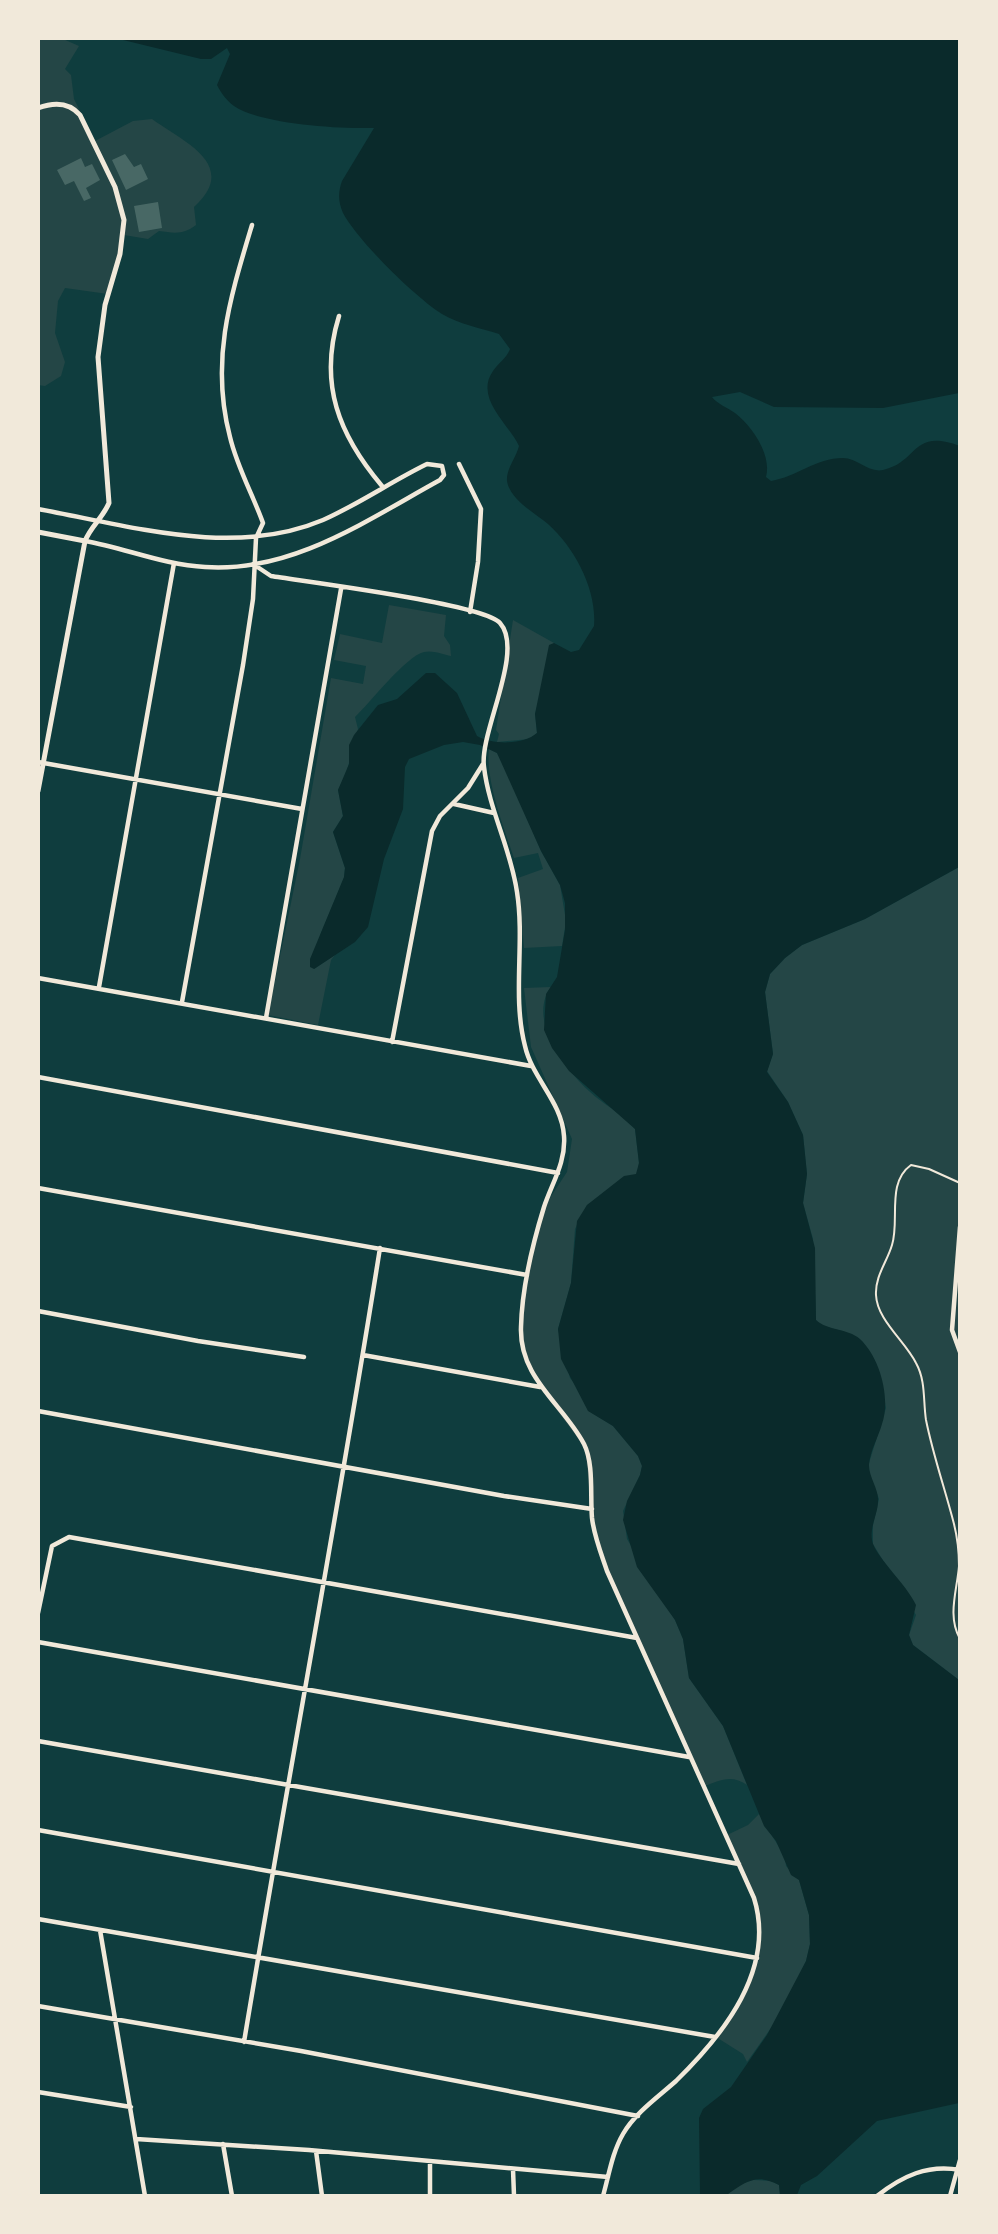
<svg xmlns="http://www.w3.org/2000/svg" width="998" height="2234" font-family="'Nunito Sans',sans-serif">
  <style>
    .green { fill: #244646 }
    .water { fill: #0a2a2b }
    .building { fill: #486865 }
    .lines { fill: none; stroke-linecap: round; stroke-linejoin: round }
    .path { stroke: #f1e9da; stroke-width: 2 }
    .minor { stroke: #f1e9da; stroke-width: 4.5 }
    .tertiary { stroke: #f1e9da; stroke-width: 5 }
  </style>
  <rect width="100%" height="100%" fill="#0f3d3e"/>
  <path class="green" d="M38,39H63L79,46L65,69L71,75L74,99L95,141L133,121L152,119C184,142 240,165 194,207L196,225C183,235 174,233 159,231L148,239L124,235L108,294L65,288L58,301L55,333L65,362L61,376L45,386L38,385Z
    M389,605L446,615L444,636L450,645L451,656C443,654 432,650 424,652C406,656 370,703 355,717L358,729L346,774L338,790L343,816L333,832L345,868L344,878L321,933L314,969L335,955L331,960L318,1025L268,1015L300,859L331,678L363,684L366,666L334,660L340,634L382,643Z
    M513,620L554,643L535,714L537,733L530,739L497,742L499,734L496,730Z
    M489,749L497,753L507,772L541,851L560,885L566,921L562,946L524,948L518,878L543,869L538,853L514,858C504,828 485,779 489,749Z
    M959,867V1680L913,1645L909,1635L916,1615L873,1544V1525L879,1499L869,1473V1463L886,1408L879,1373L876,1364L842,1331L822,1326L816,1320L813,1239L803,1203L807,1174L803,1135L788,1102L767,1071L773,1054L765,992L770,974L785,958L802,945L865,919Z
    M551,987C527,1019 564,1068 589,1091C603,1105 623,1113 635,1129L639,1163L637,1174L587,1205L575,1229L571,1283L558,1329L570,1378L582,1393L589,1411L613,1426L638,1456L642,1466L640,1475L623,1511L627,1539L675,1620L683,1639L689,1678L723,1726L747,1785C732,1774 719,1780 703,1787L595,1541L585,1448L539,1386L526,1362L521,1320L526,1276L542,1210L567,1172L572,1139L531,1047L524,988Z
    M759,1814L785,1857L786,1866L799,1880L809,1915L810,1944L806,1961L783,2011L747,2062L743,2054L716,2037L752,1978L760,1921L727,1835L748,1825Z
    M753,2180L771,2181L779,2185L780,2195L726,2196L735,2186Z"/>
  <path class="water" d="M119,39H959V393L883,408L774,407L740,392L712,397C717,404 727,407 735,413C752,426 772,455 766,477L771,481C796,477 816,458 843,458C858,458 868,473 883,470C919,462 911,428 960,446L959,867L865,919L802,945L785,958L770,974L765,992L773,1054L767,1072L788,1102L803,1135L807,1174L803,1203L815,1248L816,1320C828,1331 847,1328 860,1339C880,1358 891,1398 882,1424C878,1438 870,1451 869,1465C869,1478 879,1489 878,1501C878,1515 868,1529 873,1544C879,1560 906,1584 916,1605L909,1635L913,1645L959,1680V2103L877,2121L817,2176L801,2185L797,2195H780L779,2185C756,2173 746,2182 728,2194C722,2198 708,2195 700,2195L699,2118L703,2109L731,2087L767,2035L806,1961L810,1944L809,1915L799,1880L791,1875L776,1841L764,1826L723,1726L689,1678L683,1639L675,1620L637,1567L623,1520L627,1501L640,1475L642,1466L638,1456L613,1426L588,1411L561,1359L558,1329L571,1283L577,1221L587,1205L624,1176L636,1174L639,1163L635,1129L569,1071L552,1048L544,1030L546,994L557,977L565,930V903L560,885L541,851L497,753L480,745L463,742L444,745L409,759L405,767L403,809L384,859L368,927L355,942L314,969L310,967V959L344,877L345,868L333,832L343,816L338,790L349,764V745L354,735L378,705L397,699L426,673H435L457,693L477,736C493,745 523,745 537,733L535,714L549,645L554,643L571,652L579,650L594,626C597,590 575,548 548,524C535,513 510,500 507,481C506,469 516,458 519,446C509,424 474,398 493,371C499,362 506,359 510,349L499,334C480,328 459,324 442,314C415,297 358,241 343,213C338,202 338,192 342,181L374,128C341,129 260,124 234,106C226,100 221,93 217,85L230,54L227,48L211,59H201Z"/>
  <path class="building" d="M125,154L134,167L141,164L148,179L126,190L112,160Z
    M81,158L85,167L92,164L100,180L86,188L91,198L84,201L74,181L65,185L57,170Z
    M158,202L162,228L139,232L134,206Z"/>
  <g class="lines">
    <path class="path" d="M960,1183L929,1169L911,1165C886,1183 900,1220 892,1245C887,1262 875,1276 876,1295C877,1320 905,1341 916,1363C926,1381 923,1401 926,1420C933,1455 945,1489 954,1524C957,1536 959,1553 959,1566C957,1591 947,1616 960,1639"/>
    <path class="minor" d="M339,316C318,384 339,435 382,486
      M459,464L481,509L478,562L470,612
      M38,509C131,526 233,558 323,520C359,504 392,481 427,464L442,466L444,475L440,480C367,520 292,573 205,567C164,565 125,548 85,541
      M253,564L271,576C308,582 483,604 500,623C525,651 479,733 484,767C489,810 511,849 517,892C525,943 512,996 525,1046C532,1078 562,1102 564,1136C566,1162 552,1183 544,1207C532,1246 522,1286 521,1327C519,1378 563,1404 584,1444C594,1464 590,1495 592,1518C594,1536 601,1553 607,1571L754,1898C776,1969 724,2034 676,2081C658,2097 635,2113 623,2134C612,2153 609,2175 603,2196
      M38,762L302,809
      M454,804L494,813
      M38,978L531,1066
      M99,987L174,563
      M182,1002L243,665L253,599L256,538L263,523C253,495 237,467 230,437C210,361 230,298 252,225
      M266,1018L341,589
      M392,1042L432,831L440,816L468,788L483,764
      M38,1077L558,1173
      M38,1188L527,1275
      M960,1227L952,1330L960,1352
      M38,1311L198,1341L304,1357
      M363,1355L540,1387
      M38,1411L504,1496L592,1509
      M38,1613L52,1546L69,1537L637,1638
      M38,1642L689,1757
      M38,1741L739,1864
      M38,1830L757,1958
      M38,1919L715,2037
      M100,1930L145,2196
      M38,2006L301,2051L638,2116
      M244,2042C288,1777 338,1513 380,1248
      M38,2092L131,2107
      M136,2139L309,2150L608,2177
      M223,2144L232,2196
      M316,2151L322,2196
      M430,2162V2196
      M513,2169L514,2196
      M877,2196C902,2176 928,2164 960,2170
      M950,2196L960,2160"/>
    <path class="tertiary" d="M38,108C54,102 69,102 80,115L115,187L124,220L120,254L105,305L98,357L109,503C102,519 91,526 85,541L38,791
      M38,532L85,541"/>
  </g>
  <rect width="998" height="2234" fill="none" stroke="#f1e9da" stroke-width="80"/>
</svg>
